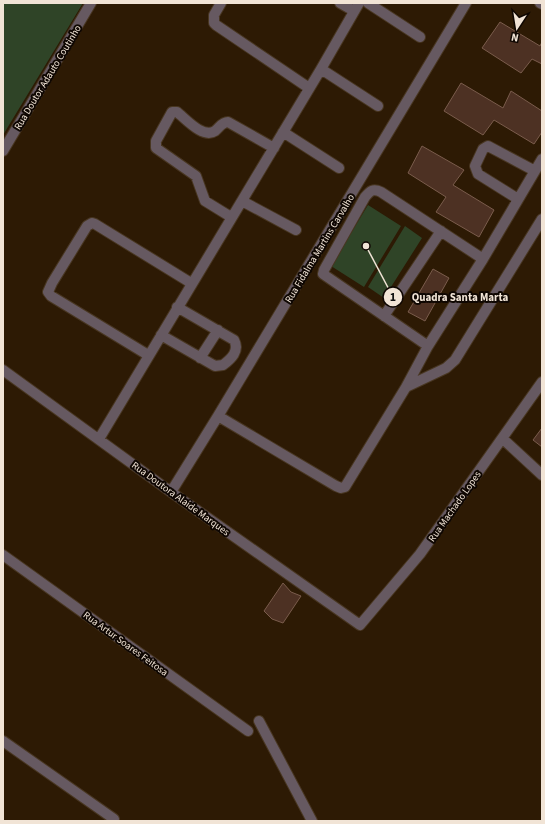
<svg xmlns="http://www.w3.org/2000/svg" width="545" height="824" font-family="'Source Sans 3',sans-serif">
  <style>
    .green { fill: #2f4427 }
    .building { fill: #4d3123; stroke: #7a5c4c }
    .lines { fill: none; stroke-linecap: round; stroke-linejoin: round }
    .street-casing { stroke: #483621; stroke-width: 12 }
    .street { stroke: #665961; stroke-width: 10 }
    .labels { text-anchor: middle; stroke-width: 4; stroke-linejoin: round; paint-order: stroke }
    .street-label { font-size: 10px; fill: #f1e4d6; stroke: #0f0702 }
    .leader { fill: none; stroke: #f1e4d6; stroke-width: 1.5 }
    .callout-dot { fill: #f1e4d6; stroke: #0f0702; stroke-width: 1.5 }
    .mark-label { font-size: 12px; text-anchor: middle; font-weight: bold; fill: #111 }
    .callout-label { font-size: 11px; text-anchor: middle; font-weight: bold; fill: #f1e4d6; stroke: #0f0702; stroke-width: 4; stroke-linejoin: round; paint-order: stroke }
  </style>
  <rect width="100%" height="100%" fill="#2d1a04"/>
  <path class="green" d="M3,3H83L3,135Z
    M368,205L401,226L364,287L331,266Z
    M405,226L422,238L384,298L368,287Z"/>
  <path class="building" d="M500,22L540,46L542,42V64L532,59L521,73L482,48Z
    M461,83L503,108L511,91L542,111V132L534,144L494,120L483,135L444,111Z
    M422,146L464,170L453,185L494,210L479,237L436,212L446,197L408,173Z
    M433,269L449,278L425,321L408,312Z
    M542,428V447L533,440Z
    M283,583L291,592L301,596L283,623L272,619L264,611Z"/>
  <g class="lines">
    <g class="street-casing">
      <path id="street" d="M221,3L214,15V23L216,25L309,88
        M340,3L354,11
        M368,3L420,37
        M540,3L542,4
        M321,69L378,106
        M283,132L339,168
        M3,151L91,3
        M518,199L478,174L475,166L483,149L488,146L535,171
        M242,201L296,230
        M231,217L205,201L196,176L156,148V141L172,112H177C186,119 203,139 215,131C220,127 222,122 228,122L274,148
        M384,316L441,231
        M161,335L215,366L223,365C231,359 240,351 234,340L177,307
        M428,346L323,274L324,270L365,197C370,191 373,188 381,192L483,259
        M148,355L51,296L48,292L52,283L87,226L92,223L95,224L191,283
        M200,358L218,330
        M3,370L171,492L360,625L420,554L542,382
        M406,387L446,368L455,360L542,219
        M218,416L336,486L341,488L345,487L406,387L428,346L483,259L542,159
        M99,439L321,69L359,3
        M503,439L542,475
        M171,492L218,416L466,3
        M3,555L248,731
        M259,721L312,821
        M3,741L114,819"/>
    </g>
    <use href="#street" class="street"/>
  </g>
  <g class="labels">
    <g class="street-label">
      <text transform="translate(47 77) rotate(-59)" y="4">Rua Doutor Adauto Coutinho</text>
      <text transform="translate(319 248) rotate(-59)" y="4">Rua Fidalma Martins Carvalho</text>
      <text transform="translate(181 498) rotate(36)" y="4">Rua Doutora Alaide Marques</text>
      <text transform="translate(454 506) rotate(-55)" y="4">Rua Machado Lopes</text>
      <text transform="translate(126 643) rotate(36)" y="4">Rua Artur Soares Feitosa</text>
    </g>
  </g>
  <path class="leader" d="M366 246L393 297"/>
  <g class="callout-dot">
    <circle cx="366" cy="246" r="4"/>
    <circle cx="393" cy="297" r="10"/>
  </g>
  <g class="mark-label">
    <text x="393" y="301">1</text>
  </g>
  <g class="callout-label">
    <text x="460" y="301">Quadra Santa Marta</text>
  </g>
  <rect width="545" height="824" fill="none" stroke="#f1e4d6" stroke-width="8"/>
  <g transform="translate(517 28) rotate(192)" stroke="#0f0702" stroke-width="3" paint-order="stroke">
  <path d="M0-3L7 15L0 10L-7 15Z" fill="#f1e4d6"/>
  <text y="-6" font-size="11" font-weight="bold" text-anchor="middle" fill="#f1e4d6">N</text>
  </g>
</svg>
